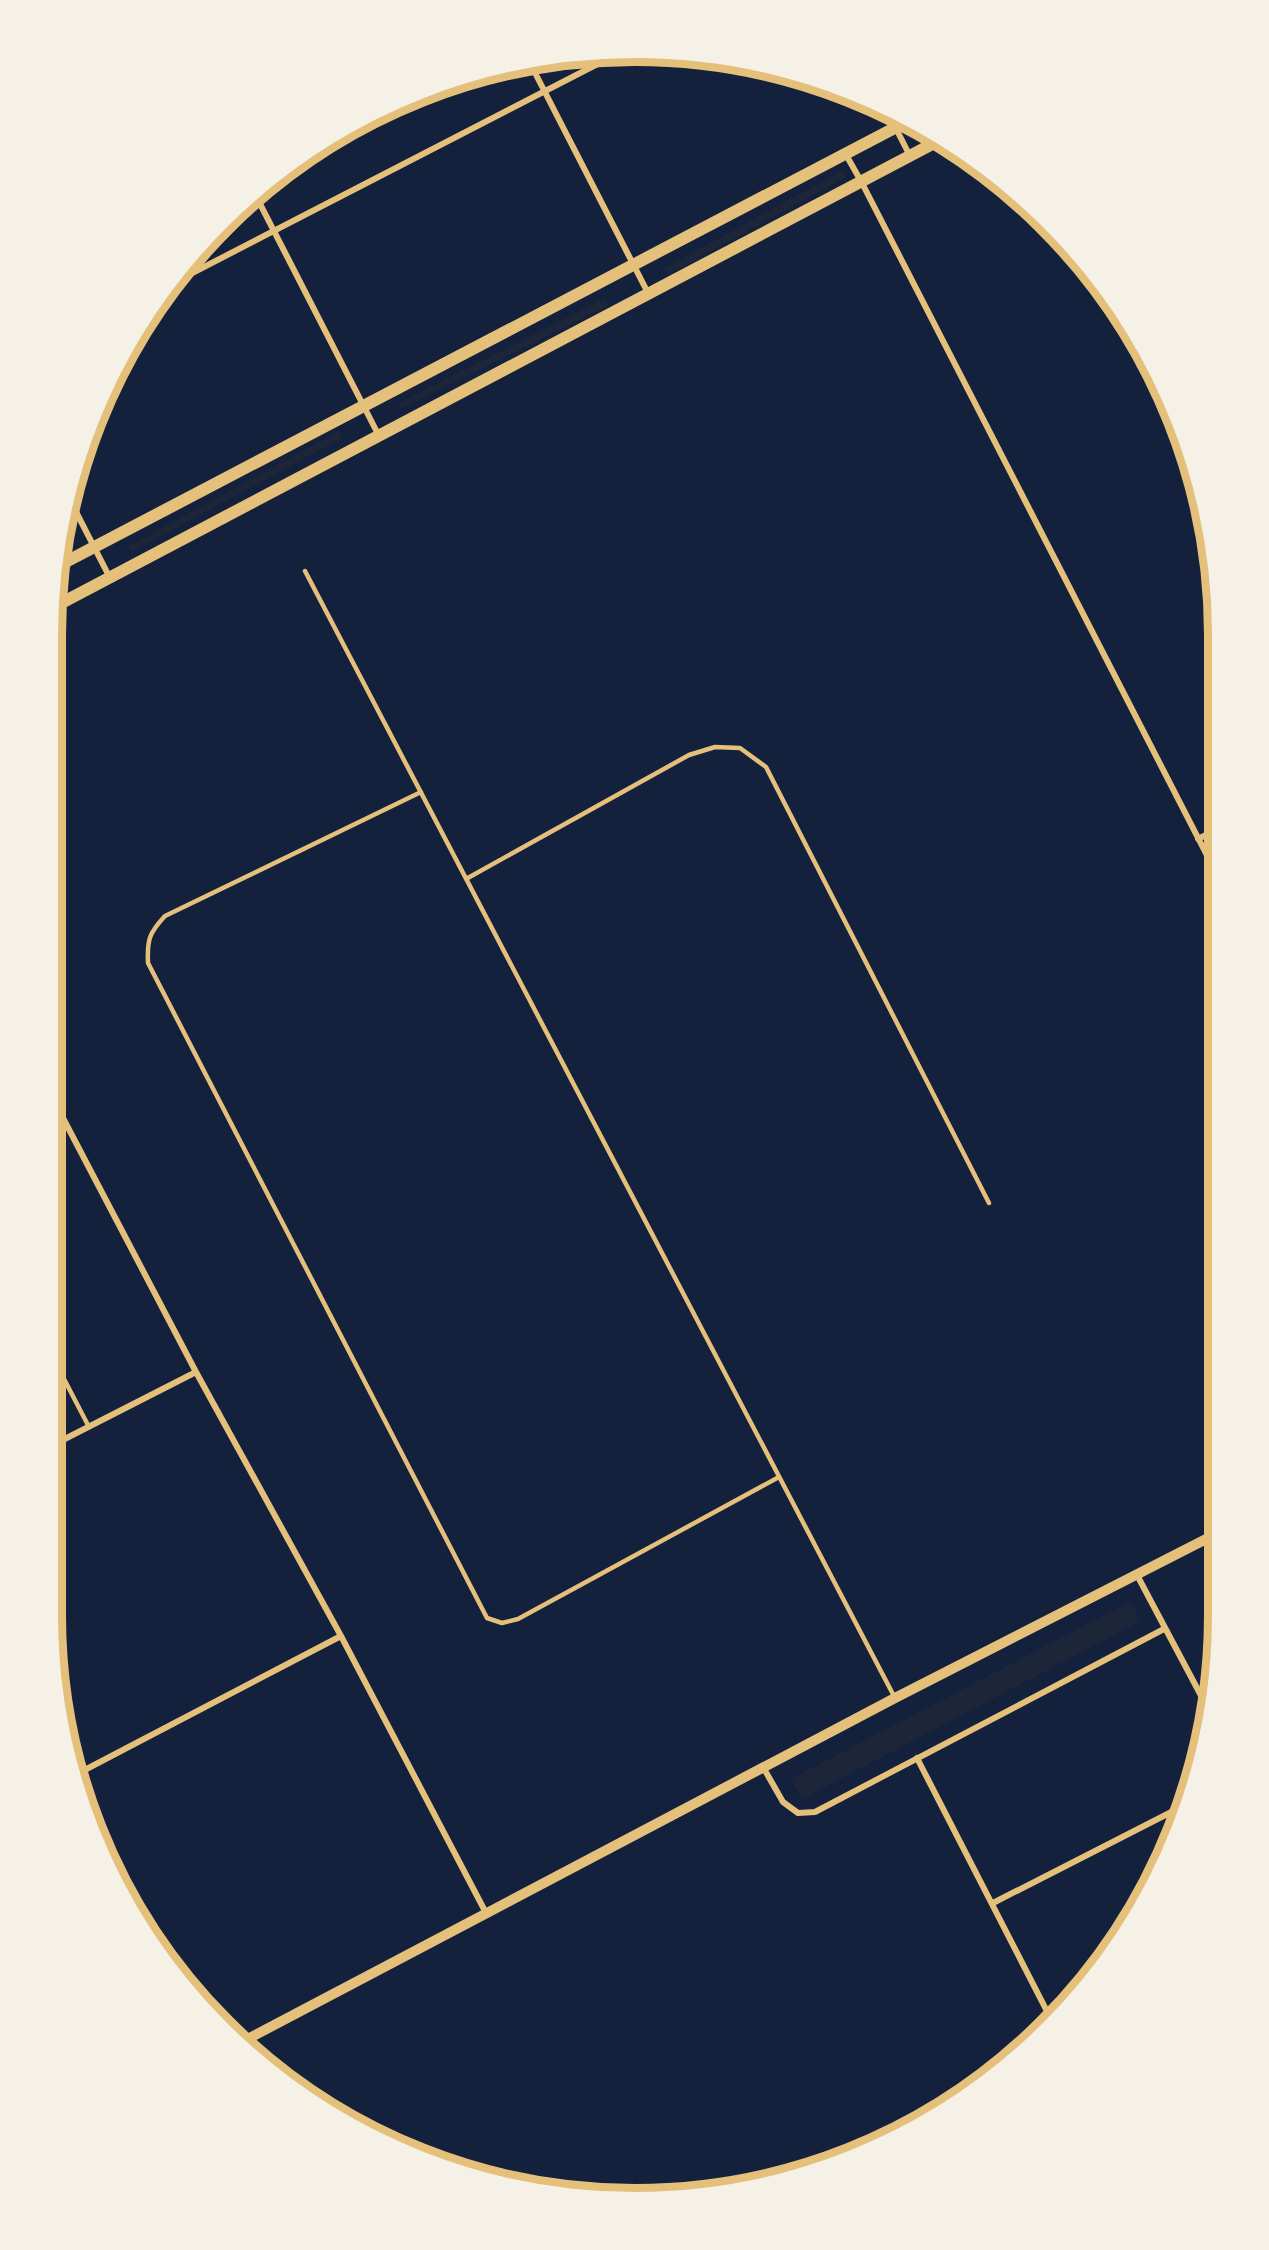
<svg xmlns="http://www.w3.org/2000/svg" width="1269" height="2250" font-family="Inter,sans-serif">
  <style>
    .green { fill: #1d2539 }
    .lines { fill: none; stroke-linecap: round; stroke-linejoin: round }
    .service { stroke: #e5c07b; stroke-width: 4.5 }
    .minor { stroke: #e5c07b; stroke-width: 6 }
    .tertiary { stroke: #e5c07b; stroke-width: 10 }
    .secondary { stroke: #e5c07b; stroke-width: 12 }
    .rim { fill: none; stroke: #e5c07b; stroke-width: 8 }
  </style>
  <rect width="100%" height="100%" fill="#14213d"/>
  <path class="green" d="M842,171L846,177L668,275L664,268Z
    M605,298L609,305L401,409L398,403Z
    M339,431L342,438L132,552L129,546Z
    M1131,1601L1141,1621L802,1799L791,1779Z"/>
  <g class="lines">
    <path class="service" d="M305,571L895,1698
      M421,792L165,916C149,933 147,940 148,963L487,1618L502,1623L518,1619L779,1477
      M466,879L689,755L715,747L740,748L766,767L989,1203
      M51,1354L89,1427"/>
    <path class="minor" d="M530,63L649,295
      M887,111L910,156
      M845,153L862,183L1214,869
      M255,194L379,436
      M171,284L619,53
      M71,502L110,578
      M1198,839L1214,831
      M52,1097L196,1372L341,1636L486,1913
      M51,1446L196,1372
      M1137,1575L1206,1705
      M917,1758L1052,2021
      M763,1767L783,1802L798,1813L815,1812L1164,1629
      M77,1774L341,1636
      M80,1794L175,1975
      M993,1903L1187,1804"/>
    <path class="tertiary" d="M240,2043L895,1698L1216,1534"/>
    <path class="secondary" d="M58,566L908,121
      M52,608L940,140"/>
  </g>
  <path d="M0 0H1269V2250H0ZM635 62H635A573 573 0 0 1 1208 635V1615A573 573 0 0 1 635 2188H635A573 573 0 0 1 62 1615V635A573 573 0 0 1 635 62Z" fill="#f6f1e7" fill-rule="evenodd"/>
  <path class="rim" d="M635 62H635A573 573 0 0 1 1208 635V1615A573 573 0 0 1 635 2188H635A573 573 0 0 1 62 1615V635A573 573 0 0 1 635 62Z"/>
</svg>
